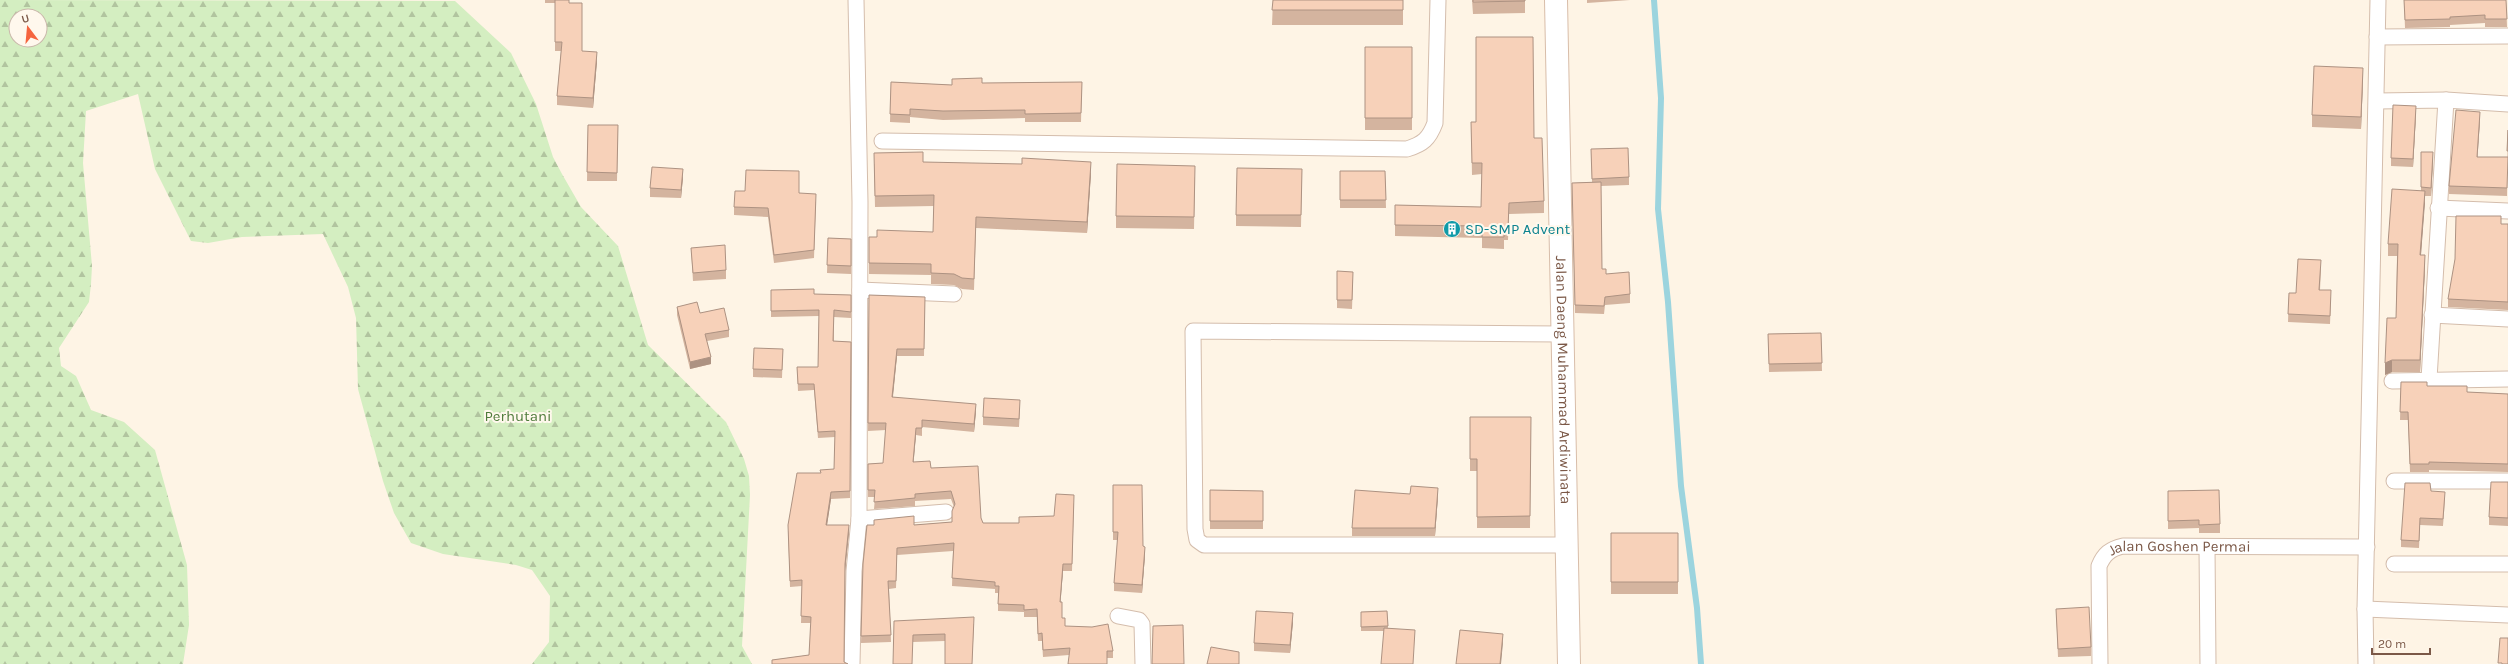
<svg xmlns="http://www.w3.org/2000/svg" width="2508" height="664" font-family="Karla,sans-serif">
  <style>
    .forest { fill: url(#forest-firs); fill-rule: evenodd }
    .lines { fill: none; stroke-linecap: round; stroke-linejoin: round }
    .stream { stroke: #9cd4de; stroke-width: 6 }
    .minor-casing { stroke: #d4bdac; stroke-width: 17 }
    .secondary-casing { stroke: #d8bda9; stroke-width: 24 }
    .minor { stroke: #fff; stroke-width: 15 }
    .secondary { stroke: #fff; stroke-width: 22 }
    .wall { fill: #d4b49f }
    .shaded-wall { fill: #ad9282 }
    .building { fill: #f7d1b9; stroke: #ad9282 }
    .labels { text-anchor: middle; stroke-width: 4; stroke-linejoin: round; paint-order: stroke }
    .culture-label { font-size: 15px; fill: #0d838f; stroke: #fff8ed; text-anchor: start }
    .street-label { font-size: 15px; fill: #7b5847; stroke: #fff8ed }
    .park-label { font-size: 15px; fill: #4f7b3b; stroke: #fff8ed }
  </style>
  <defs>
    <pattern id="forest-firs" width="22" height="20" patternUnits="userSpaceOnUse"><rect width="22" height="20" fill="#d4eec1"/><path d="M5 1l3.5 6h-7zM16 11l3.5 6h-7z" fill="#b1c49f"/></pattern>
  </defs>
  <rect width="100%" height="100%" fill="#fef4e5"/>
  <path class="forest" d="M0,0L455,1L511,53L536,104L553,157L562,174L581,207L618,246L648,345L726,422L744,459L749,476L750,495L742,646L752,664H532L549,642L550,596L532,570L516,565L443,554L411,543L394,513L383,481L358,389L356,318L348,287L323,234L242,237L208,243L191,241L155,169L138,94L86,111L83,163L92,266L91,284L89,302L59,348L61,366L76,376L91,410L124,422L155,450L187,565L189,625L183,664H0ZM16,16H40V40H16Z"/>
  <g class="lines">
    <path class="stream" d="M1654,0L1661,98L1658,209L1668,302L1681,486L1697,608L1701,664"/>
    <g class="minor-casing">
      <g id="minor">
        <path d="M2377,37L2508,36"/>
        <path d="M2377,101L2446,100L2508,104"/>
        <path d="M882,141L1407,149C1423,144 1429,139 1435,123L1438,0"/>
        <path d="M2438,208L2508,211"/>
        <path d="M860,290L954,294"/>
        <path d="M2432,315L2508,319"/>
        <path d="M1563,334L1193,331L1195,529L1197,540L1204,545H1566"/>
        <path d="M2429,379L2446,100"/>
        <path d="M2392,381L2508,379"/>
        <path d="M2394,481H2508"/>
        <path d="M859,519L946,512"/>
        <path d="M2207,547L2208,664"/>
        <path d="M2394,564H2508"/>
        <path d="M2365,609L2508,615"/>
        <path d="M1118,616L1139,620L1142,624L1143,664"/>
        <path d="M852,664L854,571L859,519L860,202L856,0"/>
        <path id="s1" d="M2100,664L2099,566C2104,554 2110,549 2123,546L2367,547"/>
        <path d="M2366,664L2365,609L2378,0"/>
      </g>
    </g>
    <g class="secondary-casing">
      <g id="secondary">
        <path id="s2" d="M1556,0L1569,664"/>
      </g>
    </g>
    <use href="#minor" class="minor"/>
    <use href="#secondary" class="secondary"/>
  </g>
  <path class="wall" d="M545,0H569V3L582,51L597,61L593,108L557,105V96L561,51H555V3H545Z
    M1273,0H1403V25H1272Z
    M1472,0H1525V13L1473,14Z
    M1587,0H1630L1587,3Z
    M2404,0H2506L2507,27H2485V23L2450,25V27L2405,28Z
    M1365,47H1412V130H1365Z
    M2363,80L2361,129L2312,127V115Z
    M891,82L952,85L982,83L1082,82L1081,122H1025V118L943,120L910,117V123L890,122Z
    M2416,114L2413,167L2391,166V158Z
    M2480,120L2477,157H2507L2508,130L2507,196L2449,194V186Z
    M1471,122L1534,138L1544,201V213L1509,214L1508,240H1504V249L1482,248V238L1395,236V205L1481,207L1482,174L1472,175Z
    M588,125H618L617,181H587Z
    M1591,149L1629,177V185L1601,186L1602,269L1606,274L1630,294V303L1605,305L1604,314L1575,313L1572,183L1592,182Z
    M2421,152L2433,160L2431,196H2425L2421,255L2425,267L2420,372H2392L2385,375L2396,318L2397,256H2388V244L2421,191Z
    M923,162L1091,173L1087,233L976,228L974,290L962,289L954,285L931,284V275L869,274V237H877L933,232L934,206L875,207L874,164Z
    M1302,169L1301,227L1236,226V215Z
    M1340,171H1385L1386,208H1340Z
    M683,177L681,198L650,197V188Z
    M1195,177L1194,229L1116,228V216Z
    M799,193L816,202L814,258L774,263L768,217L734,215V207Z
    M2501,224H2508V310L2448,307V299Z
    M828,238L851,239V274L827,273Z
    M691,248L726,270V279L693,281Z
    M2321,268L2320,290L2331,298L2330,324L2288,322L2289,293H2296Z
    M1337,271L1353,280L1352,309L1337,308Z
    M771,290L814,294L851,295V318L834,317V341L851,342L850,498L831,499L827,525L849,532L845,571L844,662L848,664H772V660L809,655L811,623H801L802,586L790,587L788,532L821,473L834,469L835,437L818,438L814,390L798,391L797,367H818L819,316L771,317Z
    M869,295L925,297L924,356H897L893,397L976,411L974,432L922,427V436L916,435L913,462L931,468L981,518L983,523H1019L1054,516L1074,503L1072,571H1063L1060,602L1062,618L1065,626L1113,651V658H1107L1069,655L1043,657L1042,641H1038L1037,617H1024V612L998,611V593H995V589L952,586L953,551L897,555L896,588L889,589L891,642L861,643L863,564L914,525L952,522V511L954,507L951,499L915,501V506L874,509L875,497H868V464L883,463L886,430L868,431Z
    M677,307L729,330V337L707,341L711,364L690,369L677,315Z
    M1821,333L1822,371L1769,372L1768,334Z
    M783,349L782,378L753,377V369Z
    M2401,382L2467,392L2508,394V472L2429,470V472H2410L2408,420H2400Z
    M1020,408L1019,427L983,425V417Z
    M1470,417H1531L1530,528H1477V471H1470Z
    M2508,482V526L2489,525V517Z
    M1113,485L1143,546L1145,555L1142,593L1114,591V583L1118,540H1113Z
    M1210,490L1263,491V529H1210Z
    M2168,491L2220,524V533H2199V528L2168,529Z
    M2431,491L2445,499L2443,526L2420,525L2419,548L2401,547V540Z
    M1438,496L1435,536H1352V528Z
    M1611,533H1678V594H1611Z
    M2056,609L2091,647V656L2058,657Z
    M1387,611L1388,628L1415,638L1383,631H1361V612Z
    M894,621L974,624L972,664H945V641L913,642Z
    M1293,622L1290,653L1254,651V643Z"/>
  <path class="shaded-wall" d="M597,52V61L593,108V98Z
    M2363,68V80L2361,129V117Z
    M2416,106V114L2413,167V159Z
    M2480,112V120L2477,165V157Z
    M2433,152V160L2431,196V188Z
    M1091,162V173L1087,233V222Z
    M683,169V177L681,198V190Z
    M2425,191V203L2420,267V255Z
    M2425,255V267L2420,372V360Z
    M897,349V356L892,404V397Z
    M711,357V364L690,369V362Z
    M2392,360V372L2385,375V363Z
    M976,404V411L974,432V424Z
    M916,428V435L913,469V462Z
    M1438,488V496L1435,536V528Z
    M831,492V499L826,532V525Z
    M849,525V532L845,571V564Z
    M1145,547V555L1142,593V585Z
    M1063,564V571L1060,609V602Z
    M1293,613V622L1290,653V645Z
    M1503,634V642L1501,664H1500Z"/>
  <path class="building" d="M555,0H569V3H582V51L597,52L593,98L557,96L562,42H555Z
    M1273,0H1403V10H1272Z
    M1473,0H1525V1L1473,2Z
    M2404,0H2506L2507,19H2485V15L2450,17V19L2405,20Z
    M1476,37H1533L1534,138H1542L1544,201L1509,203L1508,229H1504V237H1482V226L1395,225V205L1481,207L1482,163H1472L1471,122H1476Z
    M1365,47H1412V118H1365Z
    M2314,66L2363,68L2361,117L2312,115Z
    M982,78V83L1082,82L1081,113L1025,114V110L943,111L910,109V115L890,114L891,82L952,85V79Z
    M2393,105L2416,106L2413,159L2391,158Z
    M2456,110L2480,112L2477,157H2508L2507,188L2449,186Z
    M588,125H618L617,173L587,172Z
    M2508,130V151H2507Z
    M1628,148L1629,177L1592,179L1591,149Z
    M923,152V162L1022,164V158L1091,162L1087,222L976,217L974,279L962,278L954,274L931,273V264L869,263V237H877V230L933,232L934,195L875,196L874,153Z
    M2421,152H2433L2431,188L2421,187Z
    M1117,164L1195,166L1194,217L1116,216Z
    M652,167L683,169L681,190L650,188Z
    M1237,168L1302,169L1301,215H1236Z
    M746,170L799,171V193L816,194L814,250L774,255L768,208L734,207L735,191H745Z
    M1340,171H1385L1386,200H1340Z
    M1601,182L1602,269H1606V274L1629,272L1630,294L1605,297L1604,306L1575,305L1572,183Z
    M2392,189L2425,191L2420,255H2425L2420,360H2392L2385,363L2387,318H2396L2398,244H2388Z
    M2456,216H2501V224H2508V302L2448,299L2455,259Z
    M828,238L851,239V266L827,265Z
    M725,245L726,270L693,273L691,248Z
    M2298,259L2321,260L2319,290H2331L2330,316L2288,314L2289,293H2296Z
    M1337,271L1353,272L1352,300H1337Z
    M814,289V294L851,295V312L834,310L833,341L851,342L850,491L831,492L826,525H849L845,564L844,662L848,664H772V660L809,655L811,617L801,616L802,580L790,581L788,525L797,473H821L820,470L834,469L835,431L818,432L814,384H798L797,367H818L819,310L771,311V290Z
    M869,295L925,297L924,349H897L892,397L976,404L974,424L922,420V428H916L913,462L930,461L931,468L978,466L981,518L983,523H1019V517L1054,516L1056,494L1074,495L1072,564H1063L1060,602H1062V618H1065V626L1092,627L1108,624L1113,651H1107V664H1068L1070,648L1043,650L1042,633L1038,634L1037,609L1024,610V605L998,604L999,586H995V582L952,578L954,543L897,548L896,581H888L891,635L861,636L863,564L867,525H874V520L914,516V525L952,522V511L955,504L951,491L915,494V498L874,502L875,490H868V464L883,463L886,423H868Z
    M697,302L700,313L724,308L729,330L705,334L711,357L690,362L677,307Z
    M1821,333L1822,363L1769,364L1768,334Z
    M754,348L783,349L782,370L753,369Z
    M2401,382H2427V386H2467V392L2508,394V464L2429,462V464H2410L2408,412H2400Z
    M984,398L1020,400L1019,419L983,417Z
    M1470,417H1531L1530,516L1477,517V459H1470Z
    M2491,482H2508V518L2489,517Z
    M2405,483H2430L2431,491L2445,492L2443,519L2420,518L2419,541L2401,540Z
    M1113,485H1142L1143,546L1145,547L1142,585L1114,583L1118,532H1113Z
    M1411,486L1438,488L1435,528H1352L1355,490L1410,494Z
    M1210,490L1263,491V521H1210Z
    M2219,490L2220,524L2199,525V520L2168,521V491Z
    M1611,533H1678V582H1611Z
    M2089,607L2091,647L2058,649L2056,609Z
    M1256,611L1293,613L1290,645L1254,643Z
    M1387,611L1388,626L1361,627V612Z
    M974,617L972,664H945V634L913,635L912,664H893L894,621Z
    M1183,625L1184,664H1152L1153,626Z
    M1384,628L1415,630L1413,664H1381Z
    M1460,630L1503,634L1500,664H1456Z
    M2500,638H2508V664H2502V663H2498Z
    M1211,647L1239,652V664H1207Z"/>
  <defs>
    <g id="building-disc" transform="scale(0.9)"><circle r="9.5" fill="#0f9aa8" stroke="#fff8ed"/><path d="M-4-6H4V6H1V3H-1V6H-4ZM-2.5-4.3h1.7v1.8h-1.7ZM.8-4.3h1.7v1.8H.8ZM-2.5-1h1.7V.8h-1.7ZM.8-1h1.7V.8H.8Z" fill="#fff"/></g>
  </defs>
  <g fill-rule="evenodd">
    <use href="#building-disc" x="1452" y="229"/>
  </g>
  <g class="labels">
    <g class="culture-label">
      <text x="1465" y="234">SD-SMP Advent</text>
    </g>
    <g class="street-label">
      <text dy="5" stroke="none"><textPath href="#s2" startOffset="380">Jalan Daeng Muhammad Ardiwinata</textPath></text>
      <text dy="5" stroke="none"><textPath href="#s1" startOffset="187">Jalan Goshen Permai</textPath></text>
    </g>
    <g class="park-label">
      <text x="518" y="421">Perhutani</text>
    </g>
  </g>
  <g transform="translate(28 28) rotate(344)"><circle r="19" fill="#fff8ed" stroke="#cab8ab"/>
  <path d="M0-3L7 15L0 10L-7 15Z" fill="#f5643e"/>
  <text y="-6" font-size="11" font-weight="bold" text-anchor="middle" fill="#7b5847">U</text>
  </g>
  <path d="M2372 648v6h58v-6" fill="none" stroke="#7b5847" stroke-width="2"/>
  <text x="2378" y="648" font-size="12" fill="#7b5847" stroke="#fff8ed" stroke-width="3" paint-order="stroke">20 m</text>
</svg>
